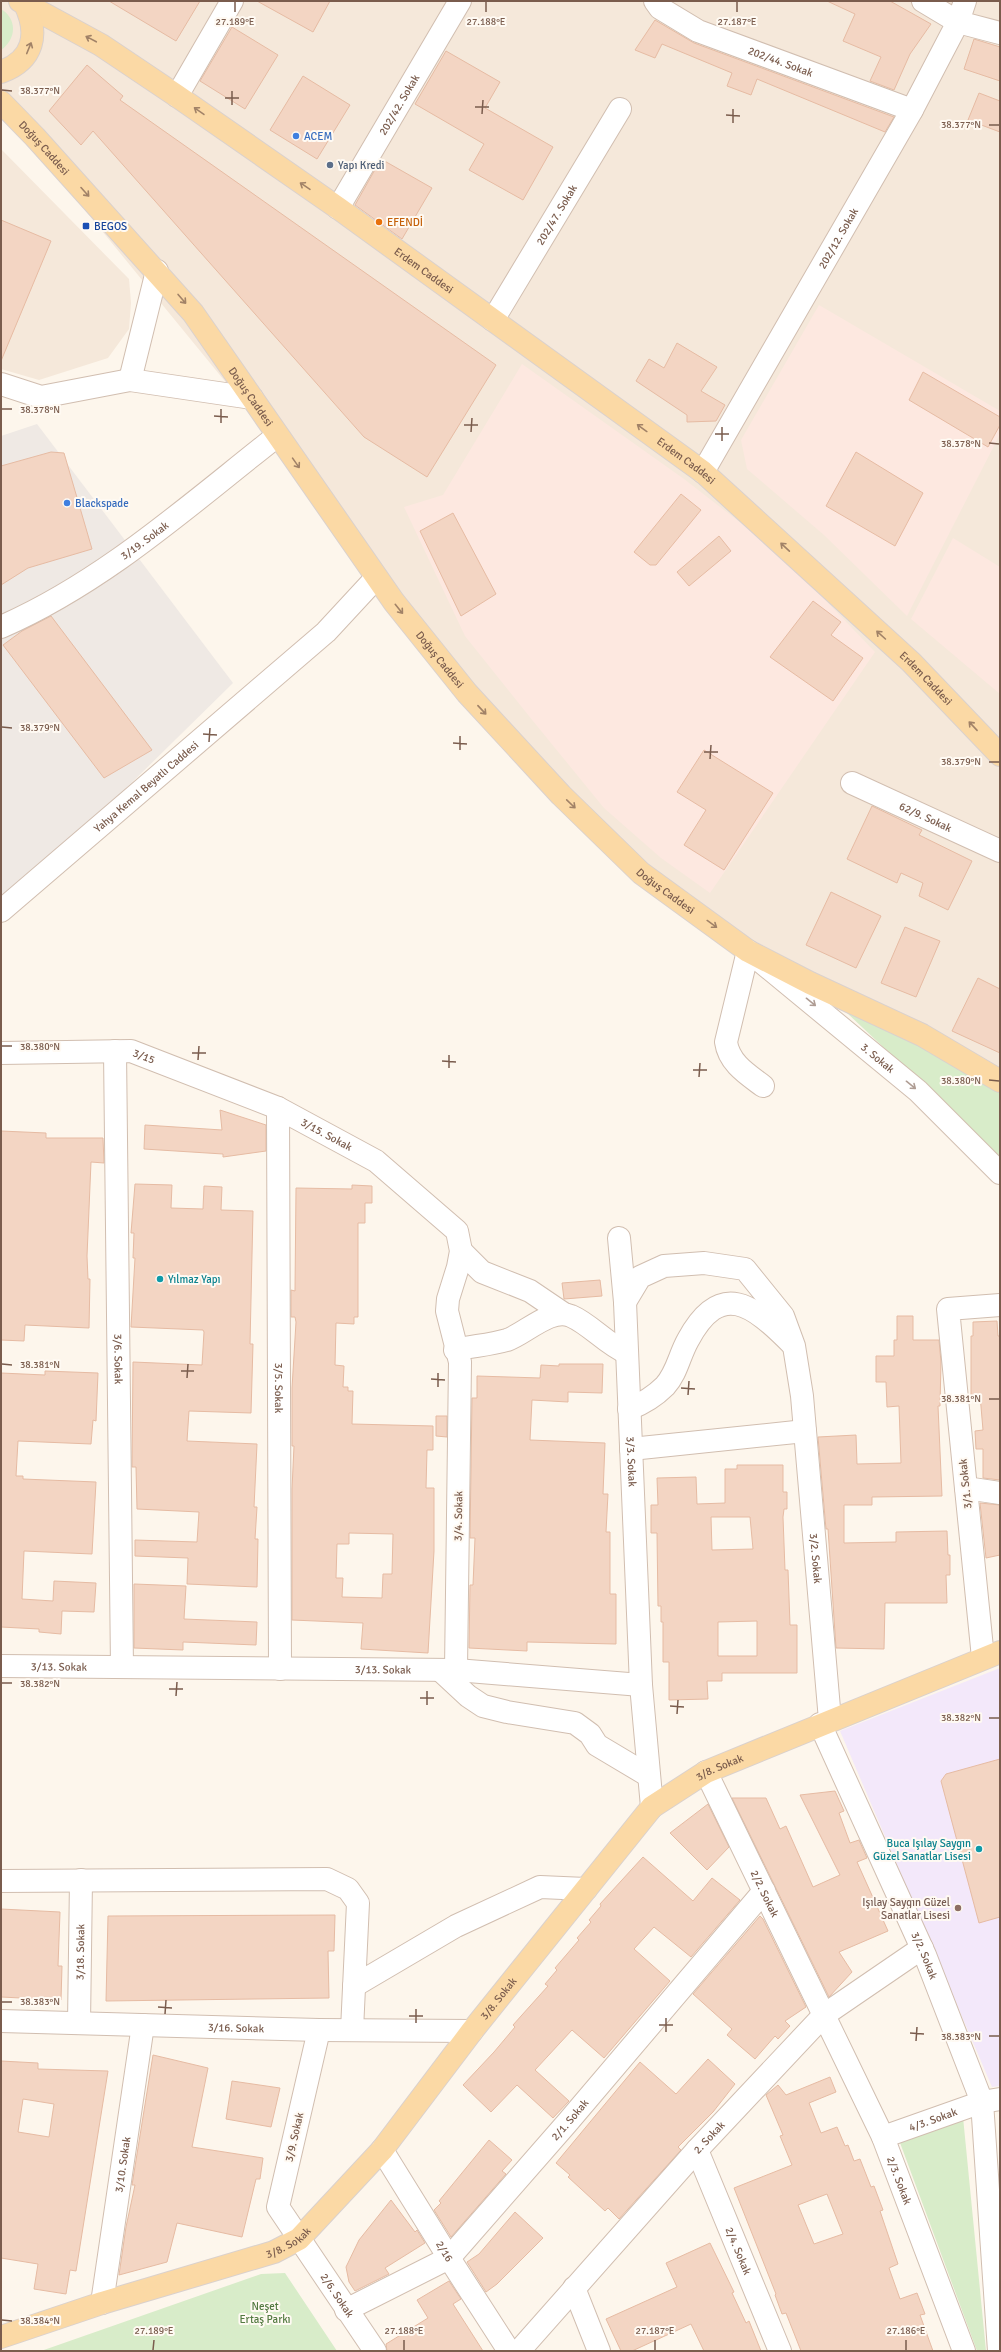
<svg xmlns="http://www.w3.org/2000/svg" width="1001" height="2352" font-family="Signika,sans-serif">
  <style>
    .residential { fill: #f5e8da }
    .commercial { fill: #fde8e0 }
    .industrial { fill: #efe9e4 }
    .education { fill: #f3e8fa }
    .green { fill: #d8ecc9 }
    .building { fill: #f3d5c3; stroke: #e6bba3; fill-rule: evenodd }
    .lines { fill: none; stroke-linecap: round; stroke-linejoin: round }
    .minor-casing { stroke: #d1beb0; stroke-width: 24 }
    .major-casing { stroke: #dad1cd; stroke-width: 24 }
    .minor { stroke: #fff; stroke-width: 22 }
    .major { stroke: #fbd9a5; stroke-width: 22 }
    .oneway { stroke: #a18267 }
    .oneway2 { stroke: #af9d94 }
    .ticks { fill: none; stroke: #7a5c4d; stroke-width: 1.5 }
    .shop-dot { fill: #3f7fe0; stroke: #fffaf3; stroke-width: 1.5 }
    .service-dot { fill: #5c6f8a; stroke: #fffaf3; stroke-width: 1.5 }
    .food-dot { fill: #e8710a; stroke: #fffaf3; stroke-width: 1.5 }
    .transit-dot { fill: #1a4fb4; stroke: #fffaf3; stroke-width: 1.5 }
    .culture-dot { fill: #0f9aa8; stroke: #fffaf3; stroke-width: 1.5 }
    .education-dot { fill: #8d6e63; stroke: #fffaf3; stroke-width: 1.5 }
    .labels { text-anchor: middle; stroke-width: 4; stroke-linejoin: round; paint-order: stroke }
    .street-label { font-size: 11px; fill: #7a5c4d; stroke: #fffaf3 }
    .shop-label { font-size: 11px; fill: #366cbe; stroke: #fffaf3; text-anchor: start }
    .service-label { font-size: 11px; fill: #4e5e75; stroke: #fffaf3; text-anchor: start }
    .food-label { font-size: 11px; fill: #c56008; stroke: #fffaf3; text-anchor: start }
    .transit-label { font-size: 11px; fill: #164399; stroke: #fffaf3; text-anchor: start }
    .culture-label { font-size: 11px; fill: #0d838f; stroke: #fffaf3; text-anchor: start }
    .education-label { font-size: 11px; fill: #785e54; stroke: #fffaf3; text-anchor: end }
    .park-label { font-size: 11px; fill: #537a41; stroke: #fffaf3 }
    .ticks-label { font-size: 10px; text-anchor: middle; fill: #7a5c4d; stroke: #fffaf3; stroke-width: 4; stroke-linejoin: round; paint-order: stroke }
  </style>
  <rect width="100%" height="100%" fill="#fdf6ec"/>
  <path class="residential" d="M1,1H1000V1070L629,875L57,176L1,117Z
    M1,149L129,279L131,303L129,329L108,358L39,380L1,369Z"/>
  <path class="commercial" d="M819,305L1000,411V434L907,616L824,535L747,469L741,440Z
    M522,364L684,479L782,555L875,652L710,893L661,858L604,808L533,721L465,636L404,507L443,495Z
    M953,538L1000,567V694L911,619Z"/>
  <path class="industrial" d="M37,424L233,683L1,911V436Z"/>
  <path class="education" d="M1000,1668V2086L992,2087L840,1731Z"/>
  <path class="green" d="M1,9C18,19 16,40 1,50Z
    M846,1012L950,1060L1000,1090V1157Z
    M963,2117L986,2351H977L899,2140Z
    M285,2273L337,2351H41L261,2274Z"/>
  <path class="building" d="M109,1H200L176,41Z
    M257,1H330L313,32Z
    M827,1H890L931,24L910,54L894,90L870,81L881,57L843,41L855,14Z
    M655,20L694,43L894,117L885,132L757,79L751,95L727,86L732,73L662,44L655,58L635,50Z
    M232,27L278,55L245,109L200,81Z
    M974,39L1000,47V81L964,69Z
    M446,51L500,82L485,108L553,147L523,200L469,170L484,144L415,104Z
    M87,65L123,96L120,100L496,365L427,477L364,437L93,131L81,145L49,111Z
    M303,76L350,105L317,159L270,130Z
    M979,93L1000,101V132L968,120Z
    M381,159L432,188L402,239L355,205Z
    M1,220L51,241L1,361Z
    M677,343L717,367L701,391L725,405L716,421L687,422V415L636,381L649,359L664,368Z
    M923,372L1000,417V425L988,447L909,400Z
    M51,452L64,453L92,549L28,568L1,585V466Z
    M856,452L923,493L895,546L826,506Z
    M681,494L701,510L656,565H650L634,552Z
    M453,513L496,594L461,616L420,531Z
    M719,536L731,551L689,586L677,572Z
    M813,601L841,622L831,635L863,658L833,701L770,657Z
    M51,616L152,750L104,778L3,645L22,631Z
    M704,750L773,793L724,870L684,845L706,810L677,792Z
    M872,806L922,830L919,835L972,861L948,910L919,896L923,883L901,873L897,883L847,859Z
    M831,892L881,916L856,968L806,945Z
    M905,927L940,941L916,997L881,983Z
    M978,978L1000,989V1053L952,1031Z
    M220,1110L266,1125V1151L223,1157V1154L144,1149L145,1125L222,1130Z
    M1,1131L46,1133V1138H103L104,1163L91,1162L87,1256L88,1279H90L89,1328L25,1325L24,1341L1,1340Z
    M135,1184L172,1185L171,1208L203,1209L204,1186L222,1187L221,1210L253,1211L250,1344H253L251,1413L189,1411L187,1441L257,1444L254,1507H257L255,1539H258L257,1587L187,1584L188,1558L135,1556V1540L197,1542L199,1512L137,1509L136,1467H132L133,1362L202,1365L204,1332L203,1330L131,1327L135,1258H133L134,1233H131Z
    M352,1185L372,1186V1203H365V1223H358V1317H354V1324L336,1323L335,1365L344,1366L343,1387H348V1391H353L352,1424L433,1426V1450H427L426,1488H434V1551L428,1653L361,1649L363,1623L292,1620V1489L294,1446H292V1388L296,1322L295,1317H291V1290L295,1291L296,1188L352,1189ZM349,1533L393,1534L392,1574H383L382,1598L342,1597L343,1578H336L337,1544H349Z
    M600,1280L602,1296L564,1299L562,1283Z
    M897,1316H913V1340H939L941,1362L940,1406H938L942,1496L872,1497V1505H844V1543L896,1542V1532L947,1531L948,1555H950V1575H946L947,1603H885L884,1649L836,1648L828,1529H826L818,1437L856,1435L857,1464L901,1463L899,1406L887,1407L886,1382H876V1356H894V1340H897Z
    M997,1321L998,1336H1000V1480L983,1478V1449H976L975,1431L983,1430L980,1395H971V1336H973V1322Z
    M559,1364H603L602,1393L568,1392V1402L532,1400L530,1440L605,1443L603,1494H608L606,1532H610V1594H616V1644L527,1642V1651L469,1648L470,1585H473L475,1538H470L472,1398H477V1376L540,1378L541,1365L559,1366Z
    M45,1371L98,1373L96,1421L93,1420L91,1444L18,1441L16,1476H23V1479L96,1482L92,1554L24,1551L22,1599L53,1601L54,1581L96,1583L94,1612L62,1611L61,1634L39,1632V1629L1,1627V1373L45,1375Z
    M436,1416H447V1437L436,1436Z
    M737,1465H783V1492H787V1509H784L783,1517L785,1570H788L790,1625H797V1673H722V1681H707L708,1699L669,1700V1662H663V1622H661V1606H658L657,1533H651V1505H658L657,1478L696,1477L697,1504L725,1503V1469H737ZM711,1517H750L753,1549L712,1550ZM757,1621V1656H718V1622Z
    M980,1503L1000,1505V1555L986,1558Z
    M134,1584L186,1586L184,1619L257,1622L256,1645L183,1642V1650L134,1648Z
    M1000,1759V1917L979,1923L941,1781L946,1774Z
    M835,1791L844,1811L839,1813L850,1843L859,1840L867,1858L857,1862L888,1931L839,1952L852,1972L829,1997L732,1798H766L780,1829L786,1826L813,1887L840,1875L800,1795Z
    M708,1804L729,1847L707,1870L670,1833Z
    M643,1857L693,1901L712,1878L740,1900L691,1957L654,1927L634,1949L670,1981L604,2058L572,2030L535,2070L569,2101L553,2118L517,2085L491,2112L463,2085L494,2052L515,2027L513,2025L548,1986L545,1984L557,1970L555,1968L579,1940L577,1938L591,1922L589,1920L601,1906L600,1904Z
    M1,1909L60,1912L58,1966H62L61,2000L1,1997Z
    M335,1915L334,1951H328L329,1998L106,2001L108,1916Z
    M760,1916L763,1919L806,2007L785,2021L790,2026L778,2039L775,2036L755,2059L727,2035L732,2029L693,1994Z
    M153,2055L208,2068L192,2147L263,2158L260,2179H256L242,2237L177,2223L167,2262L119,2275L126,2227L135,2185H132Z
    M708,2059L735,2084L713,2112L678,2147L681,2150L619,2219L608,2208L605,2211L568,2177L570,2175L556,2163L640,2062L676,2094Z
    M1,2061L38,2063V2069L108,2071L76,2271L70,2270L66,2294L34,2289L38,2264L1,2258ZM23,2099L54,2104L49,2137L18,2132Z
    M830,2077L836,2092L809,2103L821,2133L837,2127L845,2146L848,2145L854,2161L860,2159L871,2187L874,2186L883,2210L880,2211L898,2264L889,2268L900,2299L917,2293L925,2314L920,2315L933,2351H801L786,2313L782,2314L775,2295L776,2294L734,2188L792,2165L780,2136L783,2135L766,2095L778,2085L786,2095ZM827,2194L843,2234L814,2244L798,2205Z
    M232,2081L280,2088L271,2127L226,2119Z
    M489,2140L512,2160L502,2171L506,2174L451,2237L434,2210L441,2203L439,2201Z
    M391,2200L415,2232L417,2230L425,2243L385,2268L389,2274L355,2291L349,2282L346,2267L359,2240Z
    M515,2212L543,2238L497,2284L486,2292L467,2262L479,2254Z
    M710,2243L734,2292L732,2293L746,2323L749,2321L761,2351H704L691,2324L632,2351H621L606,2319L677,2287L666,2263Z
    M449,2281L461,2299L453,2304L483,2351H387L386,2344L428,2318L417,2300Z"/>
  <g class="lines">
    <g class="minor-casing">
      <g id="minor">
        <path id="s1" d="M655,1L660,8L698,31L912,110"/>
        <path d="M923,1L958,22L1000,33"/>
        <path d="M177,96L232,1"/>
        <path id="s2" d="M338,208L460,1"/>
        <path id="s3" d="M493,320L620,109"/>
        <path d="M130,380L157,271"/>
        <path d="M1,384L41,397L130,380L252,398"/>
        <path id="s4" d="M703,472L912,110L958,22L965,1"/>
        <path id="s5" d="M1,627C104,582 189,505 277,436"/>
        <path id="s6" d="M852,783L1000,851"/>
        <path id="s7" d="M1,911L326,632L376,578"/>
        <path id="s8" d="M115,1051L122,1667"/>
        <path id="s9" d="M1,1053L131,1051L278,1108L376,1161L457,1231L461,1251L458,1267L448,1299L447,1311L460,1362L456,1670"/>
        <path id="s10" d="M763,1086C747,1074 729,1063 726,1042L748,951L918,1091L1000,1173"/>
        <path id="s11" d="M278,1108L280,1669"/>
        <path id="s12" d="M619,1238L625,1302L641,1685"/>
        <path d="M461,1251L482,1272L530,1291L564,1314"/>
        <path id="s13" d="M625,1302L640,1277L664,1266L704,1263L745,1269L783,1316L794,1346L802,1396L830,1720"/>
        <path d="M455,1350C472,1346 490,1345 507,1340C525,1334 551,1307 571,1316C590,1324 606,1344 627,1353"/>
        <path d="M629,1409C642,1404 654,1397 665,1386C677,1373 679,1356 688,1340C721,1279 753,1305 791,1343"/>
        <path d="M631,1449L805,1431"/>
        <path d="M966,1488L1000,1493"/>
        <path d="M983,1658L948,1309L1000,1305"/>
        <path id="s14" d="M1,1666L456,1670L641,1685L652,1807"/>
        <path d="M440,1670L468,1696L483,1706L507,1712L575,1723L590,1734L597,1745L649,1776"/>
        <path id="s15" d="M820,1724L925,1955L982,2102L999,2351"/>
        <path id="s16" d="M706,1772L883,2137L964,2351"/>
        <path d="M1,1881L327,1879L348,1889L358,1903L352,2030"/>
        <path d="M354,1986L456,1926L540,1887L586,1889"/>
        <path id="s17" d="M1,2021L319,2030L472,2031"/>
        <path id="s18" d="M79,2023L81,1880"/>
        <path id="s19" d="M319,2030L278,2207L375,2351"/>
        <path id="s20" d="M883,2137L982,2102L1000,2099"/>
        <path id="s21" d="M382,2150L449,2258L509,2351"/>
        <path id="s22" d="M697,2150L780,2351"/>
        <path d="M574,2288L599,2351"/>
        <path id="s23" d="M102,2303L143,2025"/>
        <path id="s24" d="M346,2310L449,2258L567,2123L764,1891"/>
        <path id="s25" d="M519,2351L697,2150L824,2015L922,1948"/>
      </g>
    </g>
    <g class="major-casing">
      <g id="major">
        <path id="s26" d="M20,1L101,45L177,96L338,208L703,472L911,662L1000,755"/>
        <path d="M1,72C34,60 39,34 25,4"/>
        <path id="s27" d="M1,102L35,137L193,313L394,602L467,693L561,795L641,873L748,951L810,983L922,1035L1000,1081"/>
        <path id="s28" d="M1,2337L102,2303L274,2252L299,2239L382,2150L472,2031L652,1807L706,1772L1000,1652"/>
      </g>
    </g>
    <use href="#minor" class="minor"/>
    <use href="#major" class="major"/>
  </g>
  <defs><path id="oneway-shaft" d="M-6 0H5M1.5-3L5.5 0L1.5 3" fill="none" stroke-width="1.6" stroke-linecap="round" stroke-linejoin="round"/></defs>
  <g class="oneway">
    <use href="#oneway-shaft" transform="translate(91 39) rotate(-152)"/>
    <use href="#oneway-shaft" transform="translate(29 48) rotate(-68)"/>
    <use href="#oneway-shaft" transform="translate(199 111) rotate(-145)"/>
    <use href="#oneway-shaft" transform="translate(305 186) rotate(-146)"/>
    <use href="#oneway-shaft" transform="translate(85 192) rotate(48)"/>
    <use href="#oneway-shaft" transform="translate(182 299) rotate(49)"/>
    <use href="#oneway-shaft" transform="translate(642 428) rotate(-144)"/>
    <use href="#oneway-shaft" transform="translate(296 463) rotate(55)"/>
    <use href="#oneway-shaft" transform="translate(785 547) rotate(-137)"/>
    <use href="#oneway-shaft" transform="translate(399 609) rotate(51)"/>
    <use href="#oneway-shaft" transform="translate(881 635) rotate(-138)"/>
    <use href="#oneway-shaft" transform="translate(482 710) rotate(47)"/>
    <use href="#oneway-shaft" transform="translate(973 726) rotate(-133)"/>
    <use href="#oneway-shaft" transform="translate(571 804) rotate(44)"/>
    <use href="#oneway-shaft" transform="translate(712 924) rotate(36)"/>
  </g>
  <g class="oneway2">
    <use href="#oneway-shaft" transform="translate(811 1002) rotate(39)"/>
    <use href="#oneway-shaft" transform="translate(911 1085) rotate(39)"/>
  </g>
  <path class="ticks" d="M235,12V2M486,12V2M737,12V2M2,90L12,91M225,98H239M232,105V91M475,107H489M482,114L483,100M726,115L740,116M733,123V109M989,125H999M2,409H12M214,416L228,417M221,423V409M464,425H478M471,432L472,418M715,434H729M722,441V427M989,443L999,444M2,727L12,728M203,734L217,735M209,742L210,728M453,743L467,744M460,750V736M704,752H718M710,759L711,745M989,762H999M2,1046H12M192,1053H206M198,1060L199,1046M442,1061L456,1062M449,1068V1055M693,1070H707M699,1077L700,1063M989,1080L999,1081M2,1364L12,1365M181,1371H194M187,1378L188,1364M431,1379L445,1380M438,1387V1373M681,1388L695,1389M688,1395L689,1381M989,1399H999M2,1683H12M169,1689H183M176,1696L177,1682M420,1698H434M427,1705V1691M670,1706L684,1707M677,1714L678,1700M989,1718H999M2,2002H12M158,2007L172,2008M165,2014L166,2000M409,2016H423M416,2023V2009M659,2025H673M666,2032V2018M910,2033L924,2034M989,2036H999M916,2041L917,2027M2,2320L12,2321M153,2350L154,2340M404,2350V2340M655,2350V2340M906,2350V2340"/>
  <g class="shop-dot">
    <circle cx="296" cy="136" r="4"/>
    <circle cx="67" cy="503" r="4"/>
  </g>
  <circle class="service-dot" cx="330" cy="165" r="4"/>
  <circle class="food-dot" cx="379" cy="222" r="4"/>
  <rect class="transit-dot" x="82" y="222" width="8" height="8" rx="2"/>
  <g class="culture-dot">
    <circle cx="160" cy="1279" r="4"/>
    <circle cx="979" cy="1849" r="4"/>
  </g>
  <circle class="education-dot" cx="958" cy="1908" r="4"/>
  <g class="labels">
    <g class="street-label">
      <text dy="4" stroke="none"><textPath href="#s1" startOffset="141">202/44. Sokak</textPath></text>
      <text dy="4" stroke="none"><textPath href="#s2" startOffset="120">202/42. Sokak</textPath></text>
      <text dy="4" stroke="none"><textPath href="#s27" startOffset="63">Doğuş Caddesi</textPath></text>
      <text dy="4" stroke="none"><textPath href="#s3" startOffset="123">202/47. Sokak</textPath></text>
      <text dy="4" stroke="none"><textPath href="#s4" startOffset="270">202/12. Sokak</textPath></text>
      <text dy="4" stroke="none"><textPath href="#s26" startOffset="486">Erdem Caddesi</textPath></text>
      <text dy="4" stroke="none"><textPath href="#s27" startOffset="387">Doğuş Caddesi</textPath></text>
      <text dy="4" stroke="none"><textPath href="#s26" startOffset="810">Erdem Caddesi</textPath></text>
      <text dy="4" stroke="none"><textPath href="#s5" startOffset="168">3/19. Sokak</textPath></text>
      <text dy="4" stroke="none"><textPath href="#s27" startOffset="711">Doğuş Caddesi</textPath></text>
      <text dy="4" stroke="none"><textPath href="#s26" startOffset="1134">Erdem Caddesi</textPath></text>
      <text dy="4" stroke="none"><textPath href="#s7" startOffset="191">Yahya Kemal Beyatlı Caddesi</textPath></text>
      <text dy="4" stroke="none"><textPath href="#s6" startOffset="81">62/9. Sokak</textPath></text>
      <text dy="4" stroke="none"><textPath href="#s27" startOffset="1035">Doğuş Caddesi</textPath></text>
      <text dy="4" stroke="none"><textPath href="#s9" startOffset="144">3/15</textPath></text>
      <text dy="4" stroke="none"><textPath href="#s10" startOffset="321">3. Sokak</textPath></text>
      <text dy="4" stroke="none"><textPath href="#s9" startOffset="343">3/15. Sokak</textPath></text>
      <text dy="4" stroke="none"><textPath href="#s8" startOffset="308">3/6. Sokak</textPath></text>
      <text dy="4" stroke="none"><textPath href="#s11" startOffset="280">3/5. Sokak</textPath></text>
      <text dy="4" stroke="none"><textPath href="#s12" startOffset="224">3/3. Sokak</textPath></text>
      <text transform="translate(965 1484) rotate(-96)" y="4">3/1. Sokak</text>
      <text transform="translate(458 1516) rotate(-89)" y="4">3/4. Sokak</text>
      <text dy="4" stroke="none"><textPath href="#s13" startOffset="443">3/2. Sokak</textPath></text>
      <text dy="4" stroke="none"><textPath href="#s14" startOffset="58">3/13. Sokak</textPath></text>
      <text dy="4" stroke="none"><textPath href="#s14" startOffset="382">3/13. Sokak</textPath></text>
      <text dy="4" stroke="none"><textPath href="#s28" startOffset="951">3/8. Sokak</textPath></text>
      <text dy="4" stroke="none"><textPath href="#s16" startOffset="135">2/2. Sokak</textPath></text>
      <text dy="4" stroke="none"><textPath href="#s18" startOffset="71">3/18. Sokak</textPath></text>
      <text dy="4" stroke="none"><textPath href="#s15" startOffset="254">3/2. Sokak</textPath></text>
      <text dy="4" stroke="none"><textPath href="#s28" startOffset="627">3/8. Sokak</textPath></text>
      <text dy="4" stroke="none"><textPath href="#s17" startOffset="235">3/16. Sokak</textPath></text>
      <text dy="4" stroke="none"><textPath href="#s24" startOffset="299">2/1. Sokak</textPath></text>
      <text dy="4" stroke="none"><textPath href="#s20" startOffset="53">4/3. Sokak</textPath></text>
      <text transform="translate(294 2137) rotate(-77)" y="4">3/9. Sokak</text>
      <text dy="4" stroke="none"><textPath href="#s25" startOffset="286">2. Sokak</textPath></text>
      <text dy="4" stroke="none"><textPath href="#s23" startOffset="140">3/10. Sokak</textPath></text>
      <text dy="4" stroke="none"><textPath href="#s16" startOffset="452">2/3. Sokak</textPath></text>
      <text dy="4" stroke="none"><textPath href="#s28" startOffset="303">3/8. Sokak</textPath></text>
      <text dy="4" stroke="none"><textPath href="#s22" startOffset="109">2/4. Sokak</textPath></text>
      <text dy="4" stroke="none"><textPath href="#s21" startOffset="119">2/16</textPath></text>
      <text dy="4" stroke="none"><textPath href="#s19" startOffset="288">2/6. Sokak</textPath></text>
    </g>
    <g class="shop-label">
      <text x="304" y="140">ACEM</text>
      <text x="75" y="507">Blackspade</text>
    </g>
    <g class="service-label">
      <text x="338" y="169">Yapı Kredi</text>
    </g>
    <g class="food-label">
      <text x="387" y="226">EFENDİ</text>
    </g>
    <g class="transit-label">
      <text x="94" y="230">BEGOS</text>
    </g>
    <g class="culture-label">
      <text x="168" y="1283">Yılmaz Yapı</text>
      <text x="971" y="1847" text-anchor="end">Buca Işılay Saygın<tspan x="971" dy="13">Güzel Sanatlar Lisesi</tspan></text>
    </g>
    <g class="education-label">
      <text x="950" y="1906">Işılay Saygın Güzel<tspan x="950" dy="13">Sanatlar Lisesi</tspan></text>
    </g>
    <g class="park-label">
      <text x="265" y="2310">Neşet<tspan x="265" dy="13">Ertaş Parkı</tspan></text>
    </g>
  </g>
  <g class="ticks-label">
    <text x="235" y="25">27.189°E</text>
    <text x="486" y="25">27.188°E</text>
    <text x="737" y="25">27.187°E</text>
    <text x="40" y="94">38.377°N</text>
    <text x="961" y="128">38.377°N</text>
    <text x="40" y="413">38.378°N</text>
    <text x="961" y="447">38.378°N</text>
    <text x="40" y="731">38.379°N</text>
    <text x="961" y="765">38.379°N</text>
    <text x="40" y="1050">38.380°N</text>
    <text x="961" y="1084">38.380°N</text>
    <text x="40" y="1368">38.381°N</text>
    <text x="961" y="1402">38.381°N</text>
    <text x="40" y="1687">38.382°N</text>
    <text x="961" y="1721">38.382°N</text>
    <text x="40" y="2005">38.383°N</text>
    <text x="961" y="2040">38.383°N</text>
    <text x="40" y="2324">38.384°N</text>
    <text x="154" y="2334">27.189°E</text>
    <text x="404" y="2334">27.188°E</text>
    <text x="655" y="2334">27.187°E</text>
    <text x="906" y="2334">27.186°E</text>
  </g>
  <rect width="1001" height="2352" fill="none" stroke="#7a5c4d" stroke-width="4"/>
</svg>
